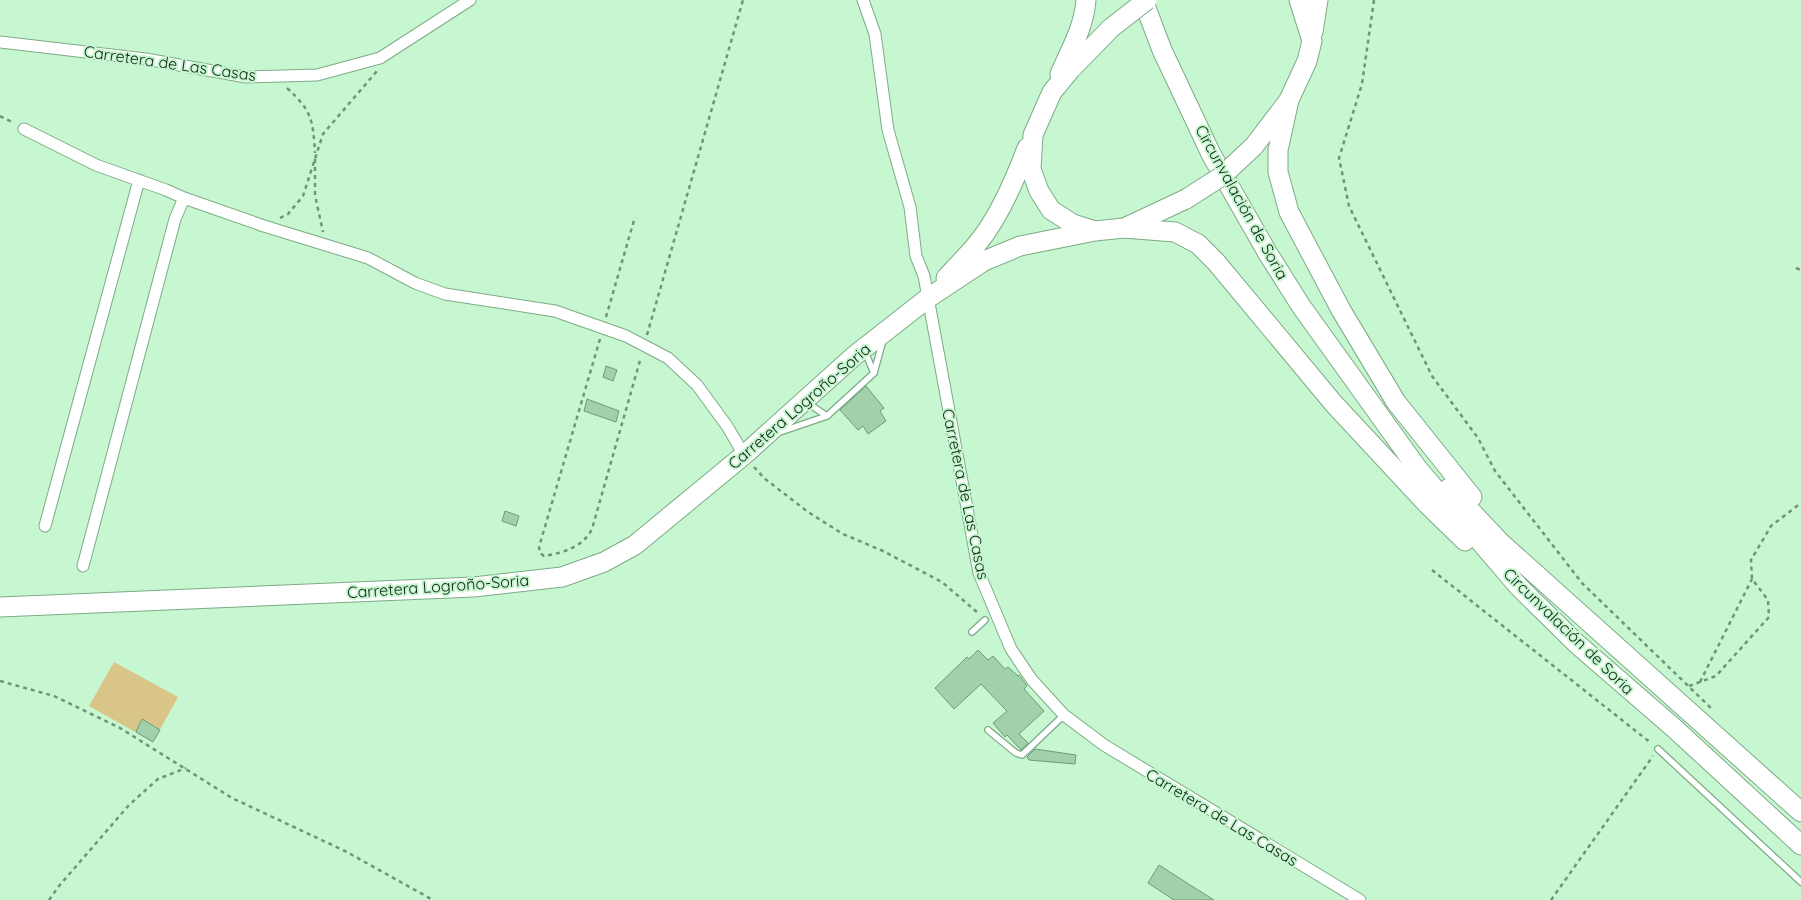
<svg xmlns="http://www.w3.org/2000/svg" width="1801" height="900" font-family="Quicksand,sans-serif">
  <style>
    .green { fill: #dac589 }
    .building { fill: #a1d1ab; stroke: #6d9b77 }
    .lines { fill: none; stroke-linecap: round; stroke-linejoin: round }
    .service-casing { stroke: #7dab87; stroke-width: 8 }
    .minor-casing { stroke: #7dab87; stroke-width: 13 }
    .trunk-casing { stroke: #7dab87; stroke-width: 21 }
    .path { stroke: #719378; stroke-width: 2.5; stroke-dasharray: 4 4; stroke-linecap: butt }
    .service { stroke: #fff; stroke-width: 5.5 }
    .minor { stroke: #fff; stroke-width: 11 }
    .trunk { stroke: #fff; stroke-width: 19 }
    .trunk-bridge-casing { stroke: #7dab87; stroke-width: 21; stroke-linecap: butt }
    .trunk-bridge { stroke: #fff; stroke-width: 19 }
    .labels { text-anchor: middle; stroke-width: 4; stroke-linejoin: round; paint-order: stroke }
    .street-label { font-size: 16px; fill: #112315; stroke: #c6f7d0 }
  </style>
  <rect width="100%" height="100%" fill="#c6f7d0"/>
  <path class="green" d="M114,662L178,697L153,742L89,706Z"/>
  <path class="building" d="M606,366L617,370L613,381L603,377Z
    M866,386L884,408L880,411L886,421L868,434L863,426L858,430L840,410Z
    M587,399L619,411L616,422L584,411Z
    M505,511L519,516L516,526L502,521Z
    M978,650L988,660L993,656L1005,669L1008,667L1018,676L1019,675L1027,686L1024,689L1044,711L1019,734L1028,743L1021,750L1007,735L1005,737L993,723L1007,711L981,684L954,709L935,688L967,657L969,659Z
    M142,719L160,730L153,742L136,732Z
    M1035,749L1076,755L1075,764L1029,760L1027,757Z
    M1159,865L1187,883L1214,900H1174L1148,883Z"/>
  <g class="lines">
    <g class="service-casing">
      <path id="service" d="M865,352L874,373
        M806,402L827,416
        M780,432L827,416L874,373L883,340
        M972,632L985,620
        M988,730L1016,753L1022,755L1064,715
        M1658,749L1801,882"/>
    </g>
    <g class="minor-casing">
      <path id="minor" d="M863,0L875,34L888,130L910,207L916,256L924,276L979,573L1011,649L1032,680L1064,715L1104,745L1360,900
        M0,42L146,59L246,77L317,75L380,58L470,0
        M24,129L96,165L166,190L184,198L264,226L368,258L415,283L445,294L555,311L626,336L668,358L697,385L727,426L744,455
        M45,526L139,180
        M83,566L175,219L184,198"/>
    </g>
    <g class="trunk-casing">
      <path id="trunk" d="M1143,0L1162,50L1211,154L1267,252L1301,306L1418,469L1519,587L1577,644L1674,728L1801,845
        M1111,28L1071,69L1052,92L1033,135L1031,169L1039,191L1051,210L1073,224L1095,231L1124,228L1186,199
        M1313,32L1318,0
        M1060,74C1071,49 1084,27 1086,0
        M1289,100L1278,150V172L1289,212L1341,310L1396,402L1472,497
        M1254,146L1289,100L1307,61L1312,41L1299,0
        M1124,228L1175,232L1198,244L1216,262L1334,404L1428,505L1465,541
        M946,278C956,267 967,256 977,244C999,218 1015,180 1027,148
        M1449,488L1501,543L1801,812
        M0,607L474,587L562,577L604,562L635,545L744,455L854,356L928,298L984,261L1020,246L1095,231"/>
    </g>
    <path class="path" d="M1374,0L1362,84L1339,158L1349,206L1432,376L1478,438L1495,471L1582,583L1712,709
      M287,88C312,111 313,120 315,153
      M0,116L14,123
      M315,159V195L323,232
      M280,218L288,214L303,196L323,134L377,71
      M1796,268L1801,270
      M606,317L635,217
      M647,335L743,0
      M600,339L539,547L540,553L544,556C563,553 583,547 592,529L641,357
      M754,467L764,478L808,512L843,534L883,551L942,582L978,613
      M1432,570L1651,743
      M0,681L54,696L120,728L232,798L345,851L433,900
      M1700,682L1752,579
      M1689,686L1716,676L1769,617L1768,600L1752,579L1751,560L1771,526L1801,503
      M49,900L59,886L129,805L158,779L186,768
      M1551,900L1653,756"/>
    <use href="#service" class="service"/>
    <use href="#minor" class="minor"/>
    <use href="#trunk" class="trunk"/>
    <g class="trunk-bridge-casing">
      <path id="trunk-bridge" d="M1111,28L1147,0
        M1186,199L1222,176L1254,146"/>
    </g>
    <use href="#trunk-bridge" class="trunk-bridge"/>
  </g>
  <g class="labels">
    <g class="street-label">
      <text transform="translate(170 63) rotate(8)" y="6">Carretera de Las Casas</text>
      <text transform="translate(1242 202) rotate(61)" y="6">Circunvalación de Soria</text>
      <text transform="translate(799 406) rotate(-41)" y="6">Carretera Logroño-Soria</text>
      <text transform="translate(966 494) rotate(78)" y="6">Carretera de Las Casas</text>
      <text transform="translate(438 586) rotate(-4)" y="6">Carretera Logroño-Soria</text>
      <text transform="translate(1569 631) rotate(44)" y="6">Circunvalación de Soria</text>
      <text transform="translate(1222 817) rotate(31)" y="6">Carretera de Las Casas</text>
    </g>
  </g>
</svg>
